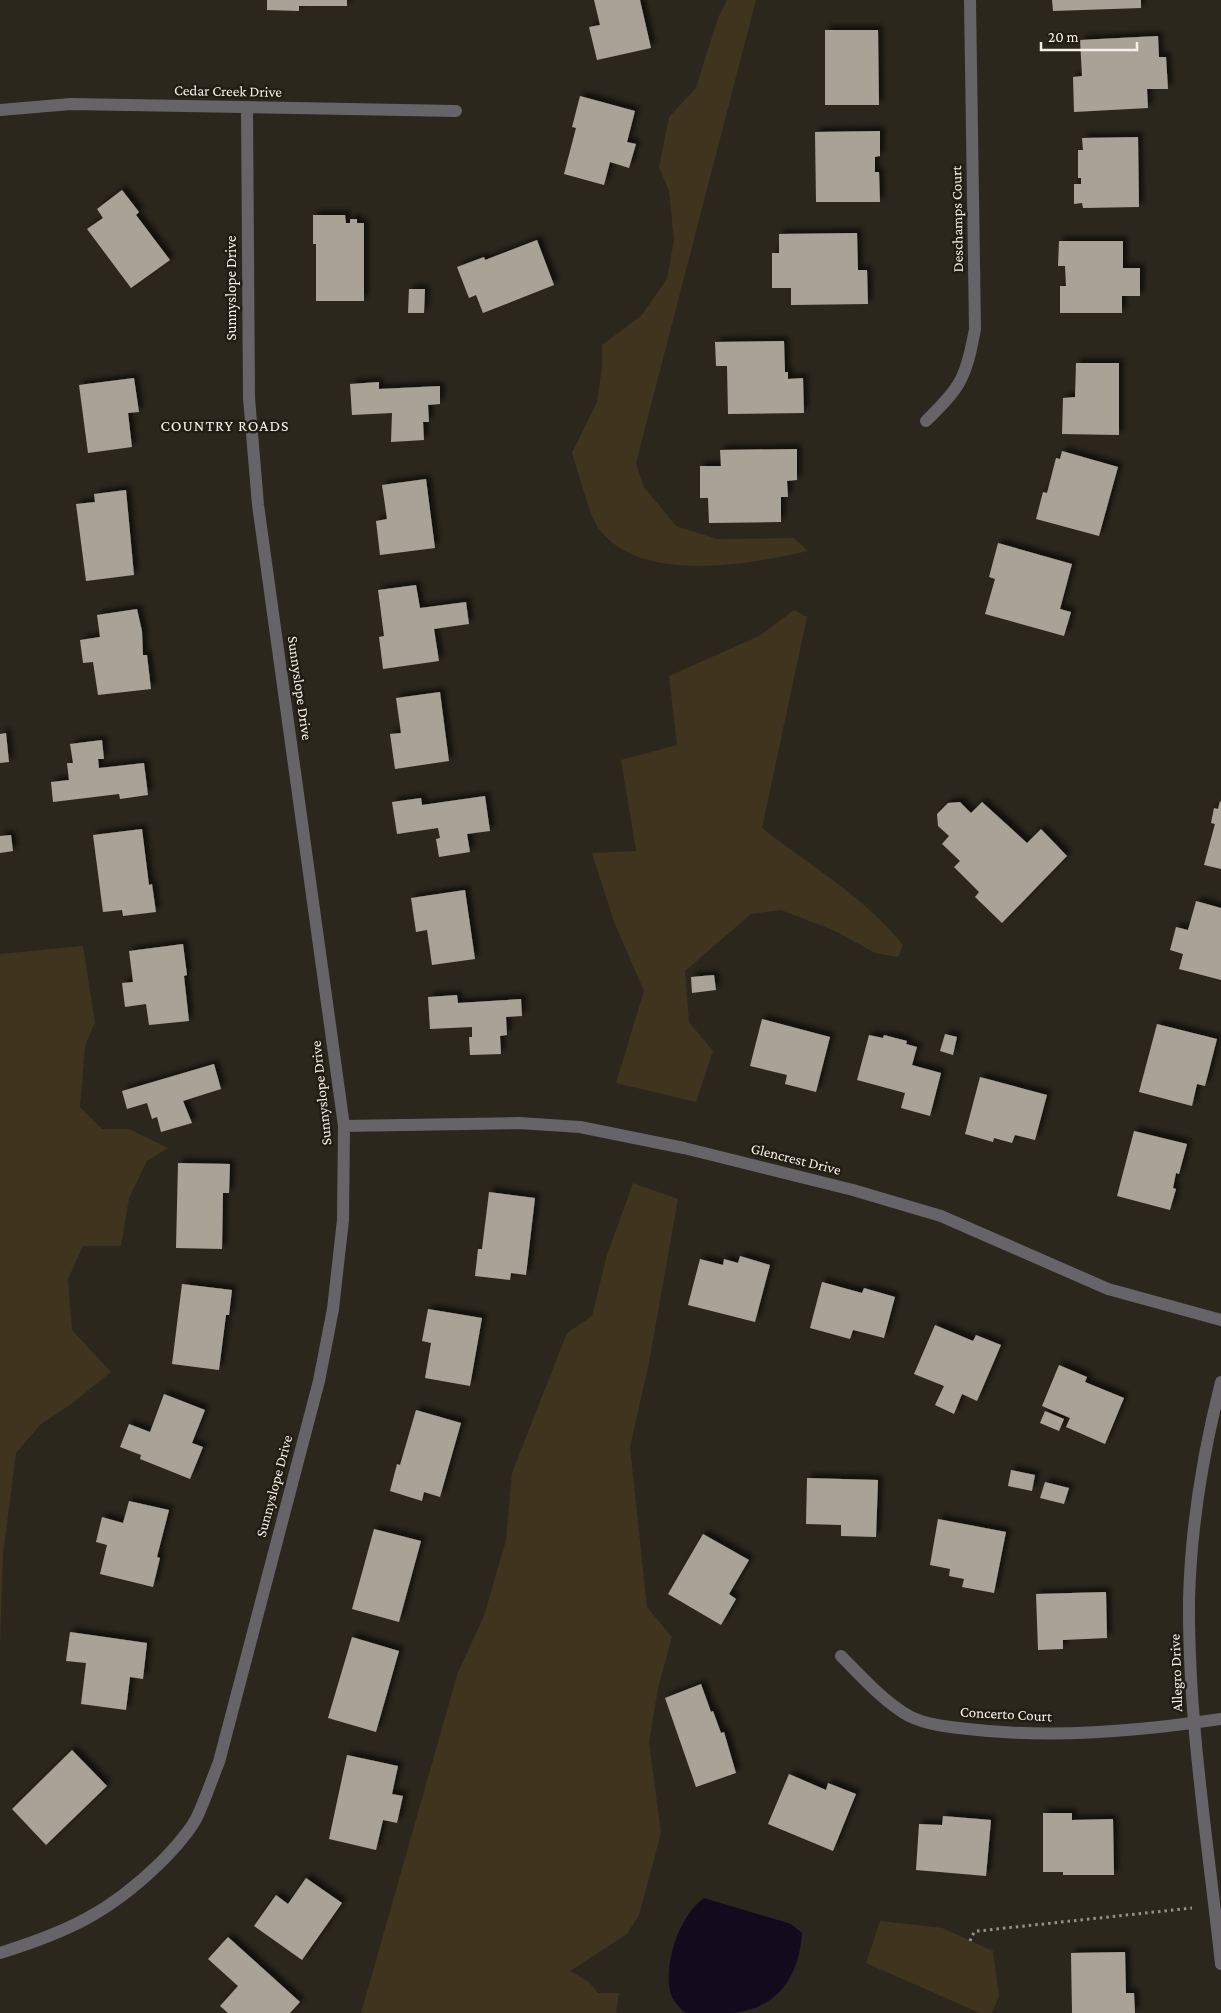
<svg xmlns="http://www.w3.org/2000/svg" width="1221" height="2013" font-family="'Crimson Pro',serif">
  <style>
    .green { fill: #3f351e }
    .water { fill: #130a1e }
    .building { fill: #a9a397; filter: url(#shadow) }
    .lines { fill: none; stroke-linecap: round; stroke-linejoin: round }
    .path { stroke: #96928a; stroke-width: 3; stroke-dasharray: 2.5 4; stroke-linecap: butt }
    .minor { stroke: #666469; stroke-width: 12 }
    .labels { text-anchor: middle; stroke-width: 5; stroke-linejoin: round; paint-order: stroke }
    .street-label { font-size: 15px; fill: #f4f1ea; stroke: #221d13 }
    .neighbourhood-label { font-size: 16px; letter-spacing: 1px; fill: #f4f1ea; stroke: #221d13 }
  </style>
  <defs>
    <filter id="shadow"><feDropShadow dx="4.5" dy="-4.5" stdDeviation="2.5" flood-color="#0009"/></filter>
  </defs>
  <rect width="100%" height="100%" fill="#2b271d"/>
  <path class="green" d="M727,0H756L636,463L644,487L676,526L717,539L794,538L808,551C749,564 642,585 599,529C590,518 578,470 572,453L597,402L602,366V345L641,316L667,279L674,240L669,191L659,167L669,117L696,88L718,18Z
    M794,610L807,617L762,828C809,865 866,898 903,945L898,957L875,953L835,931L781,910L751,914L685,971L689,1022L713,1051L696,1102L616,1083L644,991L614,922L592,853L636,851L621,760L677,745L669,676L759,636Z
    M83,946L95,1022L85,1046L80,1107L102,1129H129L168,1148L147,1161L129,1198L121,1246H83L68,1279L72,1330L111,1372L70,1405L41,1424L16,1453L3,1555L0,1645V954Z
    M633,1183L678,1199L649,1363L630,1447L647,1607L672,1637L658,1688L649,1742L661,1833L639,1915L627,1934L570,1971L589,1982L598,1993H619L616,2013H361L458,1672L484,1616L506,1540L512,1473L567,1333L592,1316L606,1258Z
    M880,1921L942,1928L993,1951L999,1996L992,2013H980L866,1963Z"/>
  <path class="water" d="M704,1898L791,1924L802,1933C799,1976 778,2009 732,2013C717,2013 701,2013 686,2013C679,2008 672,2000 670,1991C664,1961 680,1915 704,1898Z"/>
  <path class="building" d="M267,0H347V6H299V11L267,10Z
    M594,0H640L651,48L597,60L589,27L600,25Z
    M1052,0H1141V8L1053,11Z
    M825,30H878L879,105H825Z
    M1158,36L1159,57H1166L1168,89H1147L1148,108L1074,112L1073,77L1082,76L1080,40Z
    M580,96L635,111L627,142L636,144L629,168L610,162L604,185L564,174L576,128L572,127Z
    M880,131V156L875,157V172H879L880,202H816L815,132Z
    M1138,137L1139,207L1083,208L1082,203L1074,204V184H1081V178H1078V150H1083L1082,138Z
    M122,190L139,212L136,215L170,260L131,288L87,229L103,218L97,209Z
    M313,215H345L346,223H350V219H357V223H364V301H316V244H313Z
    M857,233L858,270H867L868,304L791,305V288H772V253H779V234Z
    M537,240L554,285L483,313L476,295L469,298L457,267L484,257L485,260Z
    M1059,241H1123V268H1140V296H1122V313H1060V286H1066L1065,266H1058Z
    M409,289H425L424,313H408Z
    M784,341L785,372H788V379L803,378L804,413L728,414L727,366H716L715,342Z
    M1076,363H1119V435L1062,434L1063,398L1075,397Z
    M134,378L139,412L128,413L132,447L88,453L79,385Z
    M379,382V389L440,386V404L428,405L429,422H423L424,440L391,442L392,413L352,415L350,384Z
    M797,449V480L787,481L788,497H781V522L709,523L708,498H700V466H721L720,450Z
    M1062,451L1118,467L1099,536L1036,519L1043,492L1047,493L1056,458L1060,459Z
    M426,479L435,548L380,555L376,521L387,519L382,485Z
    M126,490L134,575L86,581L76,504L95,502L94,494Z
    M998,543L1072,564L1060,609L1071,612L1064,636L985,614L995,579L989,577Z
    M416,585L420,608L466,602L469,624L434,629L439,661L383,669L379,637L384,636L378,590Z
    M137,609L142,631L143,655H147L151,689L98,695L93,662L83,663L80,640L100,637L97,615Z
    M440,692L449,761L395,769L390,734L401,733L396,698Z
    M6,733L9,762L0,763V734Z
    M102,740L104,759H98L99,768L144,763L148,795L120,799L119,794L53,802L51,782L69,780L67,763H73L70,744Z
    M485,796L490,831L467,834L470,852L439,857L436,839L440,838L438,828L397,834L392,802L421,798L422,805Z
    M1220,801L1221,802V869L1204,865L1215,824L1211,823L1214,808L1218,809Z
    M960,802L971,813L982,802L1027,843L1041,829L1067,856L1002,923L975,897L979,892L954,867L960,861L942,844L949,836L938,826L937,814L948,803Z
    M142,829L149,885L152,884L156,912L123,916L122,910L103,912L93,835Z
    M11,835L13,851L0,853V836Z
    M465,890L475,959L432,965L427,930L416,932L411,898Z
    M1196,901L1221,908V980L1179,969L1183,954L1170,950L1176,927L1188,930Z
    M183,944L187,975L184,976L189,1021L149,1025L146,1004L125,1007L122,983L133,982L129,951Z
    M714,975L716,990L692,993L691,977Z
    M457,995L458,1003L521,999L522,1016L506,1017L507,1035L500,1036L501,1054L470,1055L469,1037H472V1027L430,1029L428,997Z
    M762,1019L830,1037L816,1092L785,1084L787,1075L750,1066Z
    M1157,1024L1217,1039L1205,1086L1197,1084L1192,1106L1139,1092Z
    M945,1034L957,1037L953,1055L940,1051Z
    M869,1035L883,1038L884,1035L907,1041L906,1044L917,1047L912,1065L941,1073L930,1116L901,1108L905,1093L857,1080Z
    M214,1064L221,1089L183,1101L192,1123L161,1132L157,1117L152,1119L147,1103L127,1109L122,1091Z
    M980,1077L1047,1095L1035,1140L1015,1135L1012,1143L994,1138L993,1142L965,1134Z
    M1134,1131L1187,1144L1179,1174L1176,1173L1173,1188L1176,1189L1170,1210L1117,1196Z
    M178,1163L230,1164L229,1193H223L222,1249L176,1248Z
    M489,1192L535,1198L526,1275L511,1273L510,1280L475,1276L478,1249H482Z
    M740,1256L770,1265L755,1322L688,1305L700,1259L723,1265L724,1259L738,1263Z
    M822,1282L862,1293L864,1288L895,1297L884,1338L853,1330L850,1339L810,1328Z
    M182,1284L232,1290L229,1315H226L219,1370L172,1364Z
    M428,1309L482,1318L470,1386L425,1378L431,1343L422,1341Z
    M935,1325L973,1341L976,1335L1001,1345L977,1401L962,1394L954,1414L935,1405L944,1386L914,1374Z
    M1059,1365L1087,1377L1085,1382L1124,1398L1105,1444L1066,1427L1070,1418L1042,1406Z
    M164,1394L205,1410L192,1443L203,1447L190,1479L140,1459L141,1455L120,1447L129,1424L150,1432Z
    M416,1410L461,1423L440,1497L424,1492L422,1501L390,1491L397,1464L400,1465Z
    M1045,1411L1064,1419L1059,1431L1040,1423Z
    M1011,1470L1035,1475L1032,1491L1008,1486Z
    M807,1478L878,1480L876,1537L841,1536V1525L806,1524Z
    M1045,1482L1069,1488L1064,1504L1040,1498Z
    M129,1501L169,1510L157,1557L160,1558L153,1587L100,1574L107,1545L96,1542L102,1517L123,1523Z
    M938,1519L1006,1532L994,1593L962,1587L964,1579L949,1576L950,1569L930,1565Z
    M374,1529L421,1541L399,1622L352,1609Z
    M703,1534L749,1560L729,1594L736,1599L721,1625L668,1594Z
    M1106,1592L1107,1638L1063,1640V1649L1038,1650L1036,1594Z
    M70,1632L147,1643L143,1679L130,1677L126,1710L81,1704L86,1663L66,1661Z
    M352,1637L399,1651L376,1732L328,1718Z
    M701,1684L711,1712L713,1711L721,1733L724,1732L736,1773L696,1787L665,1698Z
    M72,1750L107,1786L46,1845L12,1809Z
    M347,1755L398,1766L392,1794L403,1796L397,1823L383,1820L376,1850L329,1839Z
    M789,1774L826,1790L828,1783L856,1794L833,1851L768,1824Z
    M1043,1813H1072V1820L1113,1819L1114,1875H1063V1872H1043Z
    M943,1816L991,1820L986,1876L916,1870L919,1824L942,1825Z
    M306,1878L342,1903L302,1960L254,1926L276,1895L288,1904Z
    M228,1937L300,2002L290,2013H228L220,2006L238,1986L208,1959Z
    M1125,1952L1126,1993H1134L1135,2013H1072L1071,1953Z"/>
  <g class="lines">
    <path class="path" d="M970,1941L974,1932L978,1931L1192,1908"/>
    <path class="minor" d="M0,110L71,104L456,111
      M926,421C961,387 966,378 975,329L970,0
      M344,1126L519,1123L580,1127L684,1148L853,1190L941,1216L1108,1289L1221,1320
      M1221,1382C1203,1453 1191,1525 1189,1599C1188,1721 1208,1843 1221,1964
      M841,1656C862,1677 883,1701 909,1716C927,1725 949,1727 968,1729C1051,1739 1139,1731 1221,1719
      M0,1953C67,1932 109,1913 160,1863C173,1850 187,1835 196,1819C205,1801 211,1781 219,1762L319,1381L333,1309L343,1220L344,1126L258,505L249,398L247,107"/>
  </g>
  <g class="labels">
    <g class="street-label">
      <text transform="translate(228 91) rotate(1)" y="5">Cedar Creek Drive</text>
      <text transform="translate(957 219) rotate(-91)" y="5">Deschamps Court</text>
      <text transform="translate(231 288) rotate(-90)" y="5">Sunnyslope Drive</text>
      <text transform="translate(300 688) rotate(82)" y="5">Sunnyslope Drive</text>
      <text transform="translate(321 1093) rotate(-96)" y="5">Sunnyslope Drive</text>
      <text transform="translate(796 1159) rotate(14)" y="5">Glencrest Drive</text>
      <text transform="translate(274 1486) rotate(-75)" y="5">Sunnyslope Drive</text>
      <text transform="translate(1176 1673) rotate(-92)" y="5">Allegro Drive</text>
      <text transform="translate(1006 1714) rotate(3)" y="5">Concerto Court</text>
    </g>
    <g class="neighbourhood-label">
      <text x="225" y="431">COUNTRY ROADS</text>
    </g>
  </g>
  <path d="M1041 42v8h96v-8" fill="none" stroke="#f4f1ea" stroke-width="2.5"/>
  <text x="1048" y="42" font-size="15" fill="#f4f1ea" stroke="#221d13" stroke-width="4" paint-order="stroke">20 m</text>
</svg>
